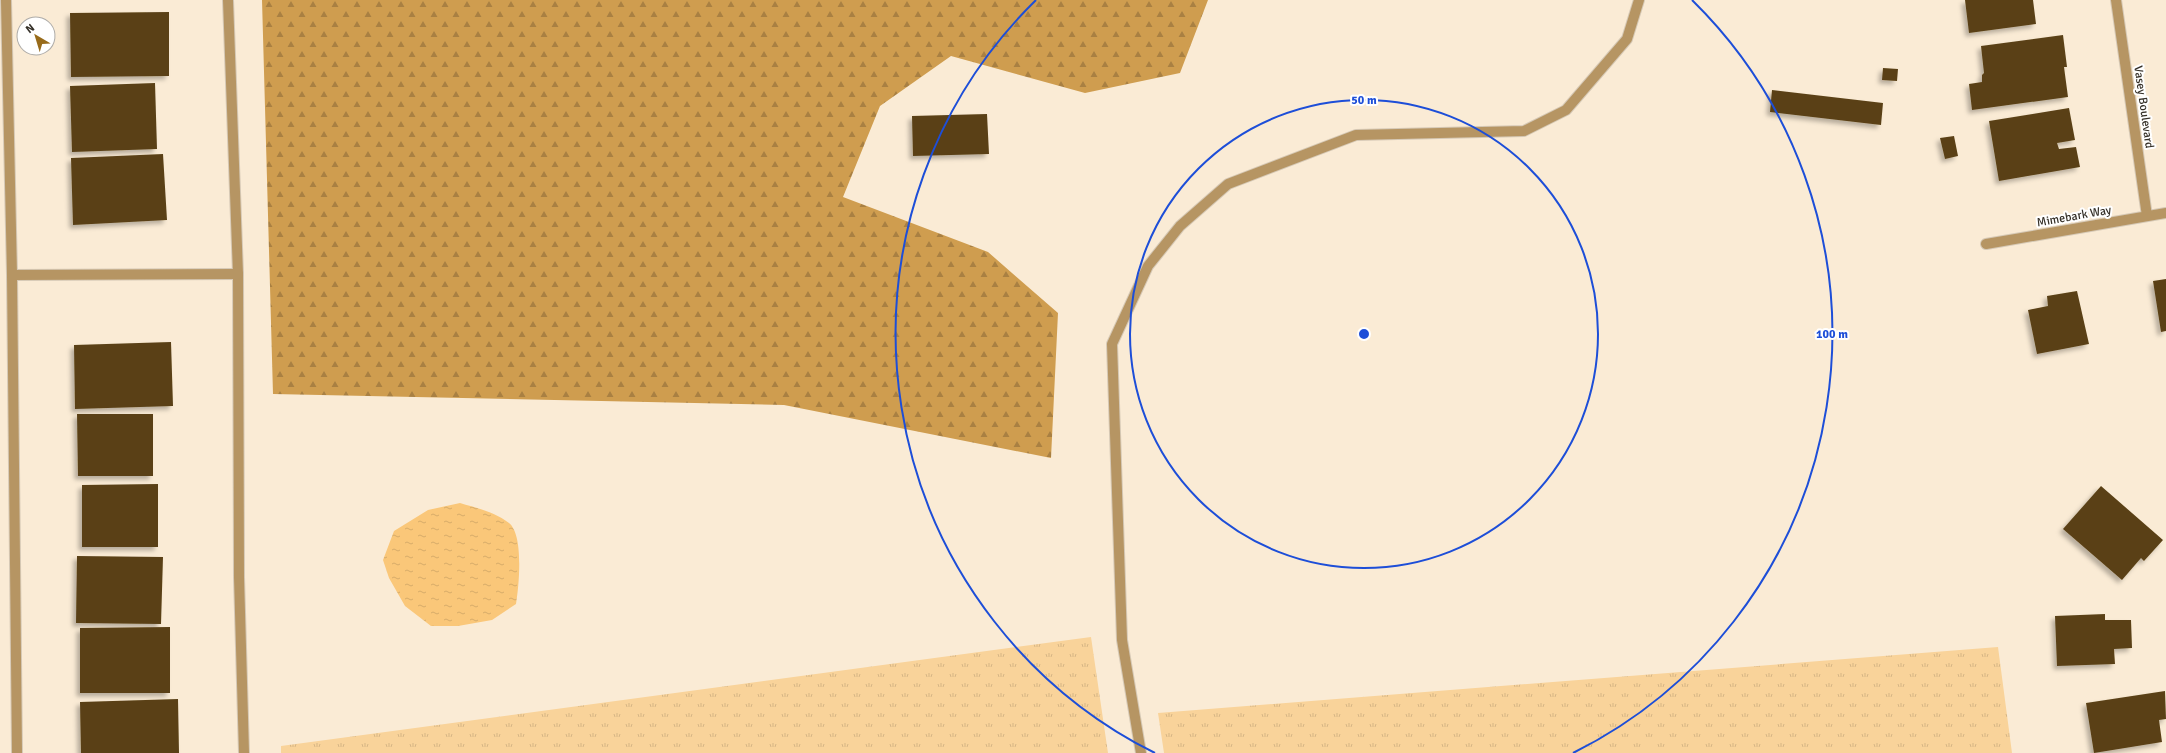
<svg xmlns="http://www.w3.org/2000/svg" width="2166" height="753" font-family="Signika,sans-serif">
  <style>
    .grass { fill: url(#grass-tufts) }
    .forest { fill: url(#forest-firs) }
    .water { fill: url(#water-ripples) }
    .building { fill: #5a4116; filter: url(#shadow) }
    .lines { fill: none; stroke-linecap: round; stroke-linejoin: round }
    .service-casing { stroke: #d6c9b6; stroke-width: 12 }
    .minor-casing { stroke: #d6c9b6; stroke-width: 12 }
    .service { stroke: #b69563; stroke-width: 10 }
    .minor { stroke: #b69563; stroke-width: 10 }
    .ring { fill: none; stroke: #1d4ed8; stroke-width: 2 }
    .labels { text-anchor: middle; stroke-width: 4; stroke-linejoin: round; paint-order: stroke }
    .street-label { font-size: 12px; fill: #342f27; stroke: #fff }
    .centre { fill: #1d4ed8; stroke: #fff; stroke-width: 2 }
    .ring-label { font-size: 12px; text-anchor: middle; font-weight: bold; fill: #1d4ed8; stroke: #fff; stroke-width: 4; stroke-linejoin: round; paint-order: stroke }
  </style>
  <defs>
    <pattern id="grass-tufts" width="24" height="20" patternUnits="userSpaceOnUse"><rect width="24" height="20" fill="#f9d39a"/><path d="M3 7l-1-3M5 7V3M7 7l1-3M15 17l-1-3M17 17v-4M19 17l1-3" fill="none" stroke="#d6b585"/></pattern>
    <pattern id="forest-firs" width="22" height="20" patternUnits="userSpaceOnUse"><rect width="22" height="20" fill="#cf9d4f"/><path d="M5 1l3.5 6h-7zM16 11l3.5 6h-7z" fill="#a98042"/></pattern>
    <pattern id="water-ripples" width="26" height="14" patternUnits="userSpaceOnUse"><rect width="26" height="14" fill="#fac779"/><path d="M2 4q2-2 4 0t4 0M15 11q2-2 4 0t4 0" fill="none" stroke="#d7ab69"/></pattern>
    <filter id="shadow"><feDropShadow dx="-3.5" dy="3.5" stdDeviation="2" flood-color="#0004"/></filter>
  </defs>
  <rect width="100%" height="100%" fill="#faebd5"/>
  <path class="grass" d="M1091,637L1108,753H281V746Z
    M1998,647L2012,753H1164L1158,713Z"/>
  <path class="forest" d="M262,0H1208L1180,73L1085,93L951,56L880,106L843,197L988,252L1058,313L1051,458L784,405L273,394Z"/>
  <path class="water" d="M460,503C476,508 495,512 509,523C524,535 519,586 516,604L492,620L458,626H431L405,606L389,578L383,560L394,531L428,510Z"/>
  <path class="building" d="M1965,0H2033L2036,24L1969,33Z
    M169,12V76L71,77L70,13Z
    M2063,35L2067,67H2064L2068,97L1972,110L1969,84L1982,82V75L1984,73L1981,46Z
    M1883,68L1898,69L1897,81L1882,80Z
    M155,83L157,149L72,152L70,86Z
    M1772,90L1883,103L1881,125L1770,112Z
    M2069,108L2075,140L2057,143L2059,149L2076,147L2080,167L1999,181L1989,121Z
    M987,114L989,154L913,156L912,116Z
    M1954,136L1958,156L1945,159L1940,138Z
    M163,154L167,220L73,225L71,158Z
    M2166,279V331L2161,332L2153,281Z
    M2077,291L2089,344L2037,354L2028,310L2048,306L2047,296Z
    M171,342L173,406L75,409L74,345Z
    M77,414H153V476H78Z
    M158,484V547H82V485Z
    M2101,486L2163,540L2144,561L2141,558L2122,580L2063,529Z
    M77,556L163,557L161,624L76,623Z
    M2105,614V620H2131L2132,648L2114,649L2115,664L2057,666L2055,616Z
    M170,627V693H80V628Z
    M2165,691L2166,719L2159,720L2162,742L2094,753L2086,703Z
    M178,699L179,753H81L80,702Z"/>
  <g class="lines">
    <g class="service-casing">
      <path id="service" d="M228,0L238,274L239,577L244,753
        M1141,753L1122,640L1112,344L1148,266L1180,226L1228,184L1356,135L1524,131L1566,110L1627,39L1639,0"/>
    </g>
    <g class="minor-casing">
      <path id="minor" d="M6,0L12,275L17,753
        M2116,0L2147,216
        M1986,244L2166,213
        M12,275L238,274"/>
    </g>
    <use href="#service" class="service"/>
    <use href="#minor" class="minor"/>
  </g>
  <g class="ring">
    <circle cx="1364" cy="334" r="234"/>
    <path d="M1155 753A468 468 0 0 1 1036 0M1692 0A468 468 0 0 1 1573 753"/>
  </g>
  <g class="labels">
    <g class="street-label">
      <text transform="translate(2144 107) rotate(82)" y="4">Vasey Boulevard</text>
      <text transform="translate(2074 216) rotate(-10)" y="4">Mimebark Way</text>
    </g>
  </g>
  <circle cx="1364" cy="334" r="6" class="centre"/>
  <g class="ring-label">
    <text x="1364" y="104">50 m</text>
    <text x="1832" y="338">100 m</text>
  </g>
  <g transform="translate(36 36) rotate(322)"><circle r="19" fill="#ffffff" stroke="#aeaca9"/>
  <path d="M0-3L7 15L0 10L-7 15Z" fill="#986b1a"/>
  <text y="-6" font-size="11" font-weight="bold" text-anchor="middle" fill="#342f27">N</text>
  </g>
</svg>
